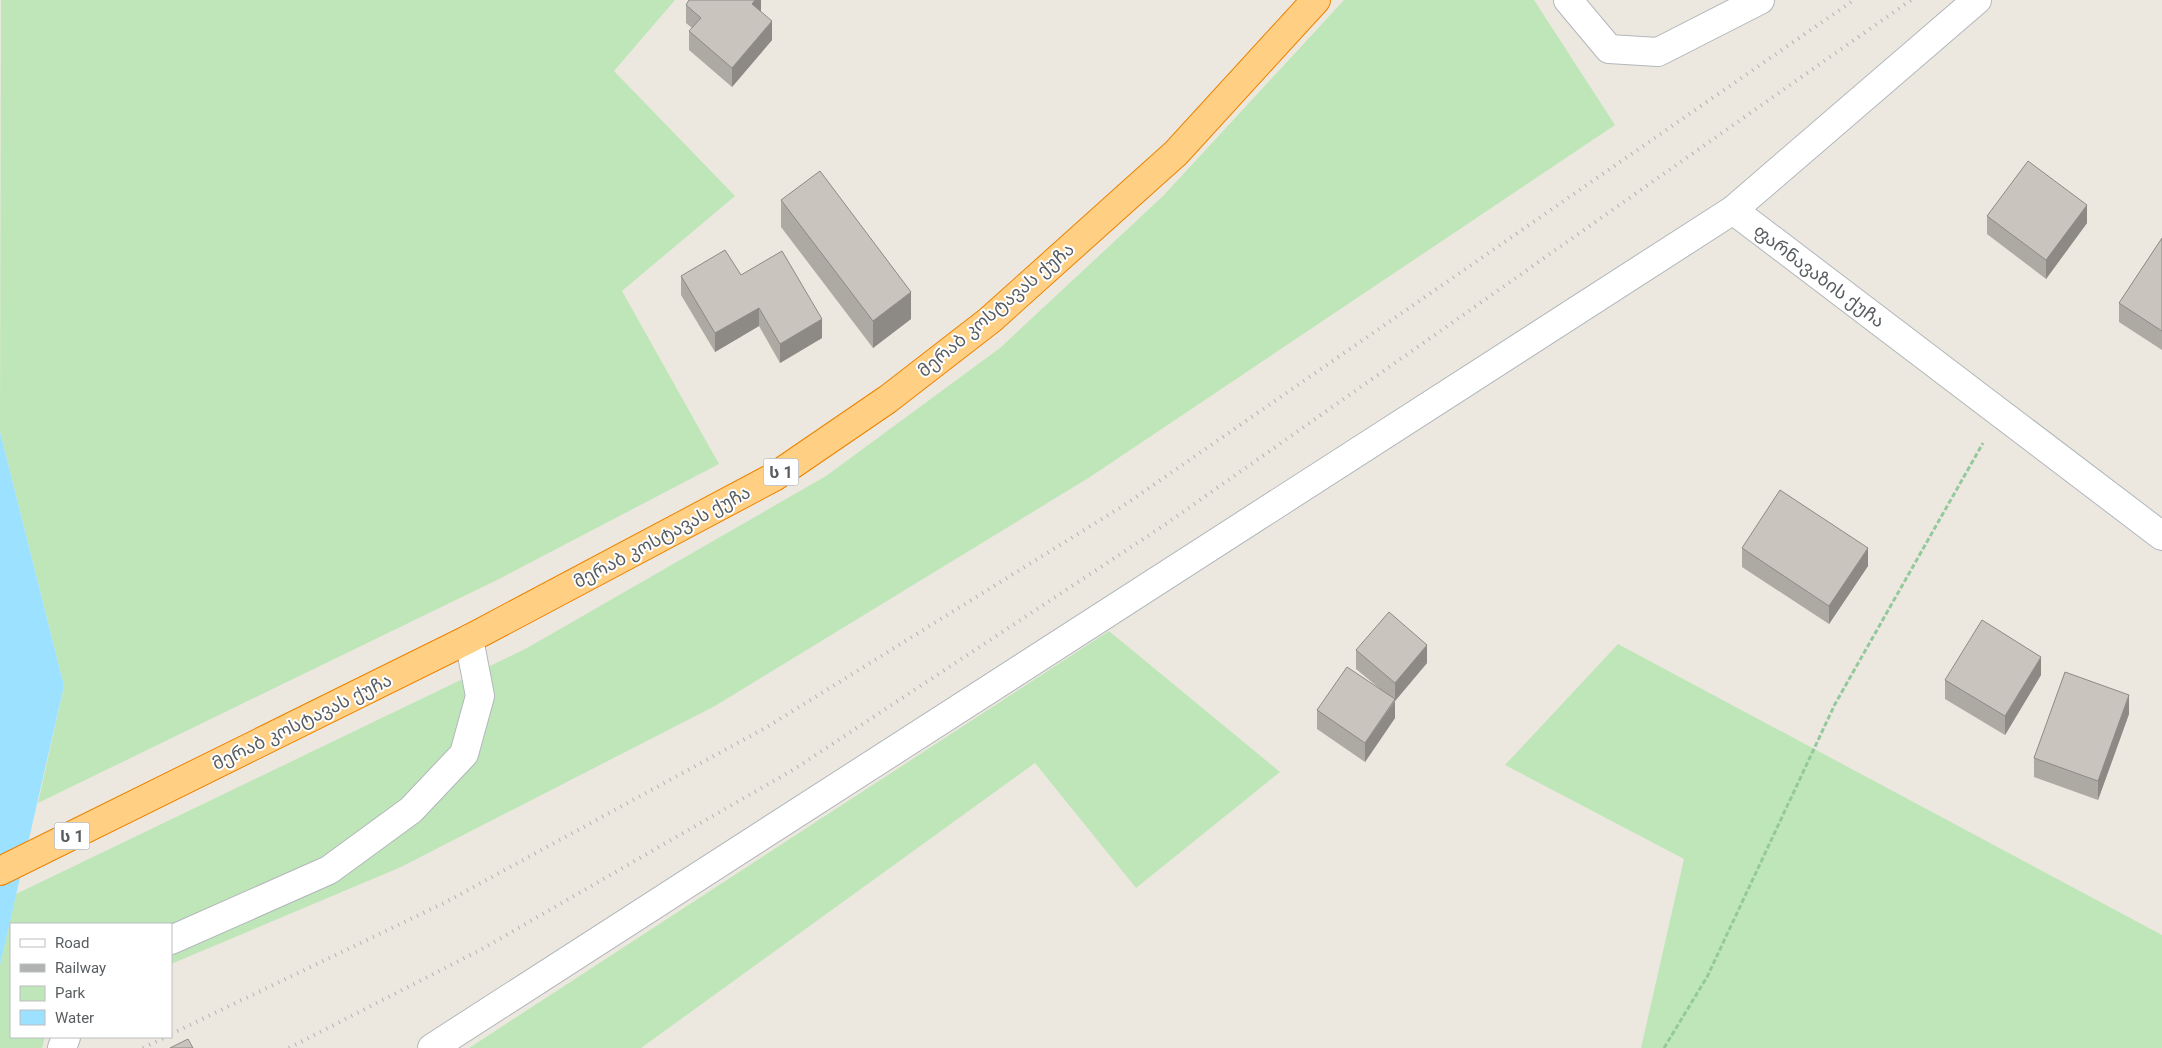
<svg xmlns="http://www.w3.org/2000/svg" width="2162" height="1048" font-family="Roboto,'Noto Sans Georgian',sans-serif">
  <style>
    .green { fill: #bfe6b9 }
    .water { fill: #9ce1ff }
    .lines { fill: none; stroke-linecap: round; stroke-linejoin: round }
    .street-casing { stroke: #b2b7bb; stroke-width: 30 }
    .highway-casing { stroke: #eb8300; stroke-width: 30 }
    .path { stroke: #94c99c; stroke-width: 3; stroke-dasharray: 5 2.5; stroke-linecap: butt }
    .street { stroke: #fff; stroke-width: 28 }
    .highway { stroke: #ffcf83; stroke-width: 28 }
    .rail { stroke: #b1b2b2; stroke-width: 4; stroke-dasharray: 1 6; stroke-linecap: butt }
    .wall { fill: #ada9a3 }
    .shaded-wall { fill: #8d8a85 }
    .building { fill: #c9c5be; stroke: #8d8a85 }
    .labels { text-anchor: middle; stroke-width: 4; stroke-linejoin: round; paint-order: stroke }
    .shield { fill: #fff; stroke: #8a8e90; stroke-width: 1 }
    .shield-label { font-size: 16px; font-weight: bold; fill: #585d61 }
    .street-label { font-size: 18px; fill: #585d61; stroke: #fff }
  </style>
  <rect width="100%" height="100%" fill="#ece8df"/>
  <path class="green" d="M1,0H675L614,71L735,196L622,291L719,464L497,580L38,803L64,686L0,432Z
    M1344,0H1534L1615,125L1090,477L715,706L401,867L171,964V924H11V1037H45L42,1048H0V965L16,894L527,648L826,476L1000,348L1163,196Z
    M1109,631L1280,772L1136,888L1035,763L641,1048H469Z
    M1618,644L2162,935V1048H1641L1684,859L1505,765Z"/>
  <path class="water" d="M0,432L64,686L0,965Z"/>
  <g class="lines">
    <g class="street-casing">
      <path id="street" d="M1568,0L1609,49L1658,52L1760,0
        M1733,210L2162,536
        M171,940L329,870L411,810L464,754L480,696L469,639
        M62,1048L66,1037
        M432,1048L1733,210L1977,0"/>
    </g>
    <g class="highway-casing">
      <path id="highway" d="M0,871L469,639L774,477L888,399L990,320L1176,153L1316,0"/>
    </g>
    <path class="path" d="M1664,1048L1707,977L1835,704L1983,443"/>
    <use href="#street" class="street"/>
    <use href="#highway" class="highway"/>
    <path class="rail" d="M171,1034L446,902L767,727L1126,504L1854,0
      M143,1048L166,1037
      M289,1048L482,949L796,768L1163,526L1911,0"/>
  </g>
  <path class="wall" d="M761,0V12L772,40L732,87L689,50V31L692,28L686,23V5Z
    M781,200L911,319L873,348L781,227Z
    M1987,216L2087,223L2046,279L1987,234Z
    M2162,238V350L2119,322V303Z
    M741,275L822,338L780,363L759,326L715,352L681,295V276Z
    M1742,548L1868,566L1829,624L1742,567Z
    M1356,650L1427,663L1395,701V718L1365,762L1317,729V710L1379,688L1356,669Z
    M2041,675L2005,735L1945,699V680Z
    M2129,714L2098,800L2034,777V758Z"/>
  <path class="shaded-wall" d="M755,0H761V11L752,22V4Z
    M772,21V40L732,87V68Z
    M2087,205V223L2046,279V260Z
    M911,292V319L873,348V321Z
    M759,308V326L715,352V333Z
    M822,319V338L780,363V344Z
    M1868,548V566L1829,624V606Z
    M1427,645V663L1395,701V718L1365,762V743L1395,701V683Z
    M2041,657V675L2005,735V716Z
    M2129,695V714L2098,800V781Z"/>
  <path class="building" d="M689,0H755L752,4L772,21L732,68L689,31L701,18L686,5Z
    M2028,161L2087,205L2046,260L1987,216Z
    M820,171L911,292L873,321L781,200Z
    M2162,238V331L2119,303Z
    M725,250L741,275L782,251L822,319L780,344L759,308L715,333L681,276Z
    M1780,490L1868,548L1829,606L1742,548Z
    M1389,612L1427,645L1395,683L1356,650Z
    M1982,620L2041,657L2005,716L1945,680Z
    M1347,667L1395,699L1365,743L1317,710Z
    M2065,672L2129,695L2098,781L2034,758Z
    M188,1039L193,1048H170Z"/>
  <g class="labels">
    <g class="shield">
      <rect x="763.5" y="458.5" width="35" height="27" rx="4"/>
      <rect x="54.5" y="822.5" width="35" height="27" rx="4"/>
    </g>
    <g class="shield-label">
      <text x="781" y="478">ს 1</text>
      <text x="72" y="842">ს 1</text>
    </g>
    <g class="street-label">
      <text transform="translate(1819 276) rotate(37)" y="6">ფარნავაზის ქუჩა</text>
      <text transform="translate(996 310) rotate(-40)" y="6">მერაბ კოსტავას ქუჩა</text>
      <text transform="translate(662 537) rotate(-28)" y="6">მერაბ კოსტავას ქუჩა</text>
      <text transform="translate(302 722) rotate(-26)" y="6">მერაბ კოსტავას ქუჩა</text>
    </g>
  </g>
  <rect x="10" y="923" width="162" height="115" fill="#ffffff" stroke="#bcbec0"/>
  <rect x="20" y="939" width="25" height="8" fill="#ffffff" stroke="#bcbec0"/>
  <text x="55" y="948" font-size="15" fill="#585d61">Road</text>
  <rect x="20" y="964" width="25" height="8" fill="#b1b2b2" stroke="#bcbec0"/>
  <text x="55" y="973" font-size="15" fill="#585d61">Railway</text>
  <rect x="20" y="986" width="25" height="15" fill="#bfe6b9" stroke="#bcbec0"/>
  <text x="55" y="998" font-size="15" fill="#585d61">Park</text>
  <rect x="20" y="1010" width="25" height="15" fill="#9ce1ff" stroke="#bcbec0"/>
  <text x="55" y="1023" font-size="15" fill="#585d61">Water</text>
</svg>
